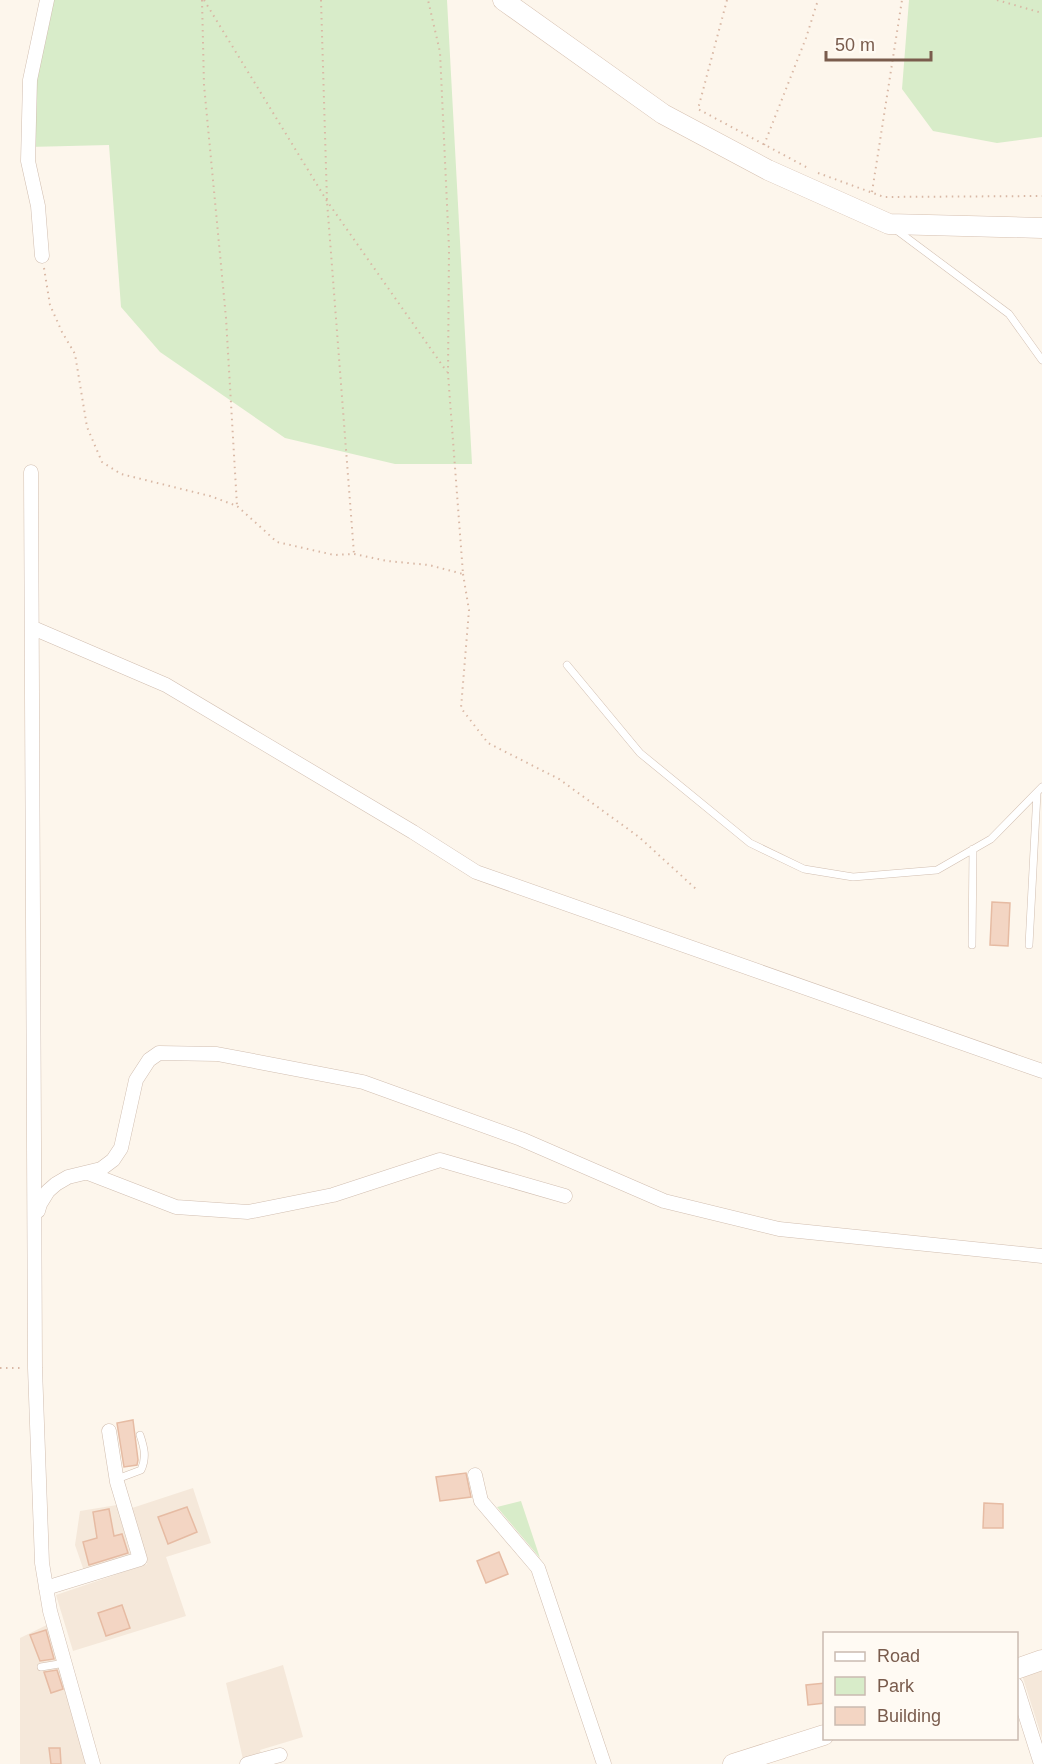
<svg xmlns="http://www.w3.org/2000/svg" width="1042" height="1764" font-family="Helvetica,sans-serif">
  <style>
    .residential { fill: #f5e8da }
    .green { fill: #d8ecc9 }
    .building { fill: #f3d5c3; stroke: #e6bba3; stroke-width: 1.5 }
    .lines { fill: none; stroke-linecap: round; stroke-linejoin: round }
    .lane-casing { stroke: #d1beb0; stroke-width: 8 }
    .street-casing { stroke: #d1beb0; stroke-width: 15 }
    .secondary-casing { stroke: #d6c0b0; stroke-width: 21 }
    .path { stroke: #d9b8a5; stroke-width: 2; stroke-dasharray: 1.5 4.5; stroke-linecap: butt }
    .lane { stroke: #fff; stroke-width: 7 }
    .street { stroke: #fff; stroke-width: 14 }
    .secondary { stroke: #fff; stroke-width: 20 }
  </style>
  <rect width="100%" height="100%" fill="#fdf6ec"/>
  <path class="residential" d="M193,1488L211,1543L166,1557L186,1616L73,1651L56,1595L147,1564L129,1509Z
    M117,1505L131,1557L84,1571L75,1545L80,1511Z
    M53,1622L90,1764H20V1638Z
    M283,1665L303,1737L260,1750L263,1764H244L226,1683Z
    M1042,1669V1738L1022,1675Z"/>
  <path class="green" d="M41,0H447L472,464H395L285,438L160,352L121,307L109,145L28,147Z
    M909,0H1042V137L997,143L933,131L902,89Z
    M521,1501L540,1558L497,1507Z"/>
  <path class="building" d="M992,902L1010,903L1008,946L990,945Z
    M133,1420L138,1460L137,1465L124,1467L117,1423Z
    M466,1473L471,1497L440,1501L436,1477Z
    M984,1503L1003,1504V1528H983Z
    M187,1507L197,1532L168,1544L158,1517Z
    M109,1509L114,1536L122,1534L128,1553L89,1565L83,1542L97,1538L93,1512Z
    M499,1552L508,1574L486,1583L477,1561Z
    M122,1605L130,1628L106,1636L98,1613Z
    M46,1630L54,1659L40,1661L30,1635Z
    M57,1670L63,1689L51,1693L44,1672Z
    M825,1683V1703L808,1705L806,1685Z
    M49,1748H60L61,1764H51Z"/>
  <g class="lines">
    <g class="lane-casing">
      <path id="lane" d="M895,229L1009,314L1042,360
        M567,665L640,753L750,843L804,869L853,877L937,870L991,839L1042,787
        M972,945L973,849
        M1029,945L1037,793
        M117,1479L141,1470C147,1457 144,1447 140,1435
        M41,1667L65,1663"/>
    </g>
    <g class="street-casing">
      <path id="street" d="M42,256L38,206L28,161L30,80L47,0
        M31,472L35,1368L42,1563L50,1611L93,1764
        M33,628L166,685L413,832L476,872L1042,1071
        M88,1173L176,1207L248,1212L333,1195L440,1160L565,1196
        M38,1211L40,1204L48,1191L56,1184L68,1177L101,1169L113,1160L121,1148L136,1080L149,1060L159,1053L217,1054L363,1082L521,1139L664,1201L779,1229L1042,1256
        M475,1475L481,1501L538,1568L604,1764
        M46,1588L140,1559L117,1482L109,1431
        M1016,1685L1041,1764
        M247,1764L280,1755"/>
    </g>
    <g class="secondary-casing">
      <path id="secondary" d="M503,0L663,114L768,170L889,224L1042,228
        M1016,1669L1042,1660
        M733,1764L824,1735"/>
    </g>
    <path class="path" d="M202,0L204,85L226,318L237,506
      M204,0L327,201L447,372
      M321,0L327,201L354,554
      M727,0L698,109L808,168
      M997,0L1042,13
      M764,145L806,38L818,0
      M818,173L884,197L1042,196
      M872,192L902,0
      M44,268L50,305L62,332L75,354L87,427L102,462L121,474L210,496L237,506L277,542L334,555L354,554L387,561L429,565L463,574L448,374L449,248L440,52L428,0
      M463,574L469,610L461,708L488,743L559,779L639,837L696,889
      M0,1368H20"/>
    <use href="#lane" class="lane"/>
    <use href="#street" class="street"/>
    <use href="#secondary" class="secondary"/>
  </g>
  <rect x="823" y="1632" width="195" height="108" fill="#fffaf3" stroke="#cabbb1" stroke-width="1.5"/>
  <rect x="835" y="1652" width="30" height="9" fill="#ffffff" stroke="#cabbb1" stroke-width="1.5"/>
  <text x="877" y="1662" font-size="18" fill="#7a5c4d">Road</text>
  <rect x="835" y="1677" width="30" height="18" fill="#d8ecc9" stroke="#cabbb1" stroke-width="1.5"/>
  <text x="877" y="1692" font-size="18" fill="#7a5c4d">Park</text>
  <rect x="835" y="1707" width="30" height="18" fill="#f3d5c3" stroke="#cabbb1" stroke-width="1.5"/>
  <text x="877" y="1722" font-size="18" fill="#7a5c4d">Building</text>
  <path d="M826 51v9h105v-9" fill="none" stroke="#7a5c4d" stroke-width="3"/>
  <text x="835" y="51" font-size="18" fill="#7a5c4d" stroke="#fffaf3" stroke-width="4.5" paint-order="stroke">50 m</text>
</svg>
